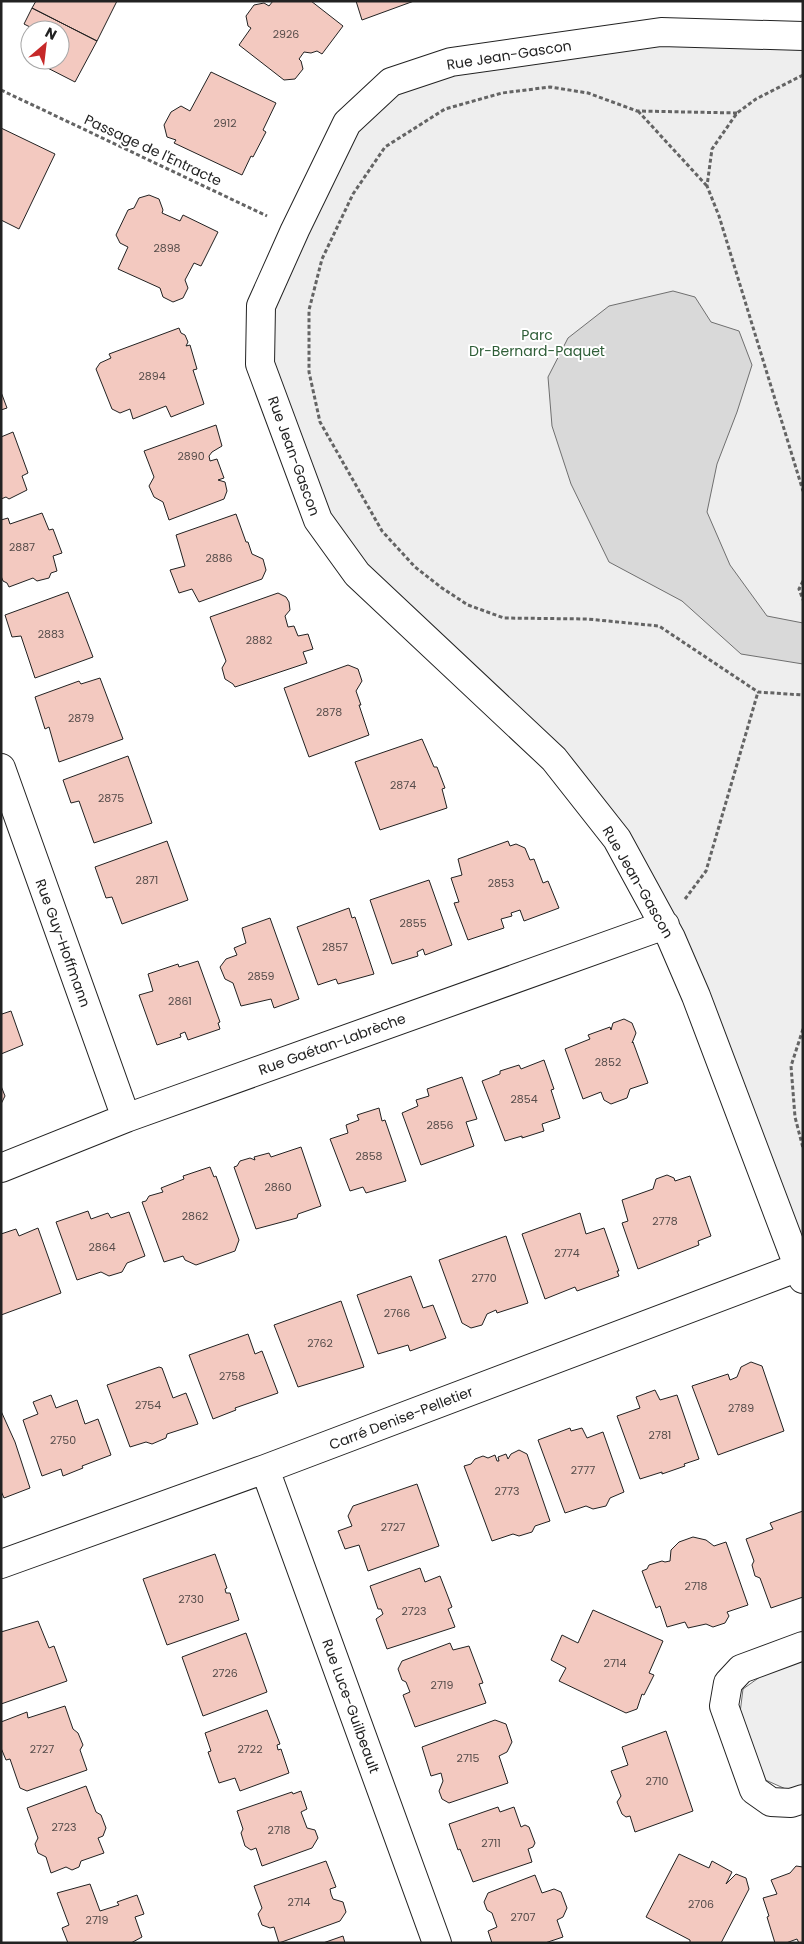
<svg xmlns="http://www.w3.org/2000/svg" width="804" height="1944" font-family="Poppins,sans-serif">
  <style>
    .green { fill: #eee; stroke: #6f6f6f }
    .water { fill: #d9d9d9; stroke: #6f6f6f }
    .building { fill: #f3c9c0; stroke: #222 }
    .lines { fill: none; stroke-linecap: round; stroke-linejoin: round }
    .street-casing { stroke: #222; stroke-width: 30 }
    .path { stroke: #646464; stroke-width: 3; stroke-dasharray: 4 2.5; stroke-linecap: butt }
    .street { stroke: #fff; stroke-width: 28 }
    .labels { text-anchor: middle; stroke-width: 4; stroke-linejoin: round; paint-order: stroke }
    .number-label { font-size: 11px; fill: #564c4a }
    .street-label { font-size: 14px; fill: #222; stroke: #fff }
    .park-label { font-size: 14px; fill: #2f5e38; stroke: #fff }
  </style>
  <rect width="100%" height="100%" fill="#fff"/>
  <path class="green" d="M661,32L803,36V1290L617,839L357,574L260,364L261,306L347,123L391,82Z
    M803,1659V1785L788,1790L761,1778L740,1713L743,1689L771,1669Z"/>
  <path class="water" d="M673,291L695,297L711,322L739,331L752,365L737,412L717,464L707,512L730,565L767,616L803,623V664L741,654L682,601L609,562L571,484L552,426L548,377L568,338L609,306Z"/>
  <path class="building" d="M36,1H117L97,41L32,8Z
    M273,1H311L343,26L322,54L317,51L311,53L304,52L299,59L301,61L303,69L295,79L284,80L239,45L251,28L248,26L246,16L254,5L264,3L269,6Z
    M356,1H414L362,20Z
    M32,8L97,41L75,82L32,60H60V30H31L32,28L24,24Z
    M30,31V50L22,46Z
    M211,72L276,103L263,130L266,132L253,157L251,156L242,175L174,143L176,140L167,137L164,125L171,112L181,106L190,111Z
    M1,128L55,154L19,229L1,220Z
    M149,195L159,199L163,210L162,213L180,221L183,215L218,232L201,266L194,263L185,280L188,288L183,298L173,302L163,297L160,288L118,269L128,247L120,243L116,235L128,210L134,208L139,198Z
    M179,328L181,333L185,335L188,342L186,346L190,345L197,369L193,370L204,404L171,417L166,406L133,419L130,409L120,413L112,409L96,369L100,363L111,358L109,354Z
    M1,392L7,408L1,410Z
    M216,425L222,446L212,452L209,456L210,461L217,459L224,478L218,480L225,482L227,491L224,499L169,520L163,502L154,497L149,486L154,477L144,451Z
    M13,432L28,473L22,476L27,490L9,499L6,497L1,499V437Z
    M42,513L49,530L53,529L62,553L53,556L57,571L51,573L49,578L37,581L33,578L9,587L7,583L3,581L1,576V520L8,518L10,524Z
    M236,514L246,542H248L252,554L263,559L266,570L262,579L199,602L192,589L179,593L170,570L185,566L176,535Z
    M68,592L93,657L35,678L21,636L12,637L5,615Z
    M278,593L286,597L289,602L290,610L285,616L288,627L294,626L298,636L308,634L313,649L303,652L307,663L235,687L233,684L225,679L222,668L226,661L210,617Z
    M348,665L358,669L362,681L356,691L361,705H359L369,735L309,757L284,688Z
    M100,678L123,739L59,762L49,727L45,729L35,697L79,681L81,684Z
    M422,739L434,767H437L445,788L442,789L447,808L380,830L355,762Z
    M128,756L152,823L94,843L79,801L71,803L63,780Z
    M167,841L188,900L122,924L112,897L106,898L95,867Z
    M508,841L510,846L516,844L525,848L530,860L534,859L543,883L548,881L559,908L524,921L520,910L511,913L512,916L501,919L504,928L468,940L454,903L459,902L451,878L462,875L458,859Z
    M429,880L452,945L425,955L423,949L417,952L418,956L392,964L370,900Z
    M349,908L352,918L355,917L374,974L338,984L336,979L318,985L297,927Z
    M270,918L299,999L274,1008L271,999L241,1006L233,983L225,979L220,967L226,959L237,955L234,948L246,943L242,928Z
    M198,961L220,1022L218,1023L220,1029L188,1040L185,1032L180,1034L181,1037L157,1045L139,995L153,991L148,974L178,964L179,967Z
    M11,1011L23,1045L1,1054V1012L2,1014Z
    M624,1019L632,1023L636,1033L632,1043L633,1042L648,1083L630,1089L627,1098L611,1104L604,1100L601,1092L583,1099L565,1049L590,1039L588,1035L610,1027L611,1030L613,1023Z
    M544,1060L554,1089L551,1090L560,1118L542,1124L544,1131L522,1138V1136L505,1141L482,1081L500,1074V1071L519,1065L521,1069Z
    M462,1077L477,1119L466,1122L474,1146L421,1165L402,1113L418,1106L416,1100L429,1096L427,1089Z
    M1,1086L5,1096L1,1104Z
    M379,1108L382,1121L385,1120L406,1181L366,1193L363,1187L350,1191L330,1139L348,1133L346,1125L359,1120L357,1115Z
    M301,1147L321,1206L298,1214L297,1218L256,1229L234,1167L237,1166L240,1161L250,1158L255,1160L254,1157L269,1153L271,1157Z
    M210,1167L214,1177L216,1176L239,1240L235,1251L196,1265L185,1260L183,1256L164,1262L142,1202L146,1201L149,1196L163,1192L161,1188L184,1179L183,1176Z
    M667,1175L674,1178L675,1181L690,1176L711,1236L698,1241L699,1245L638,1269L622,1223L628,1221L622,1200L653,1189L656,1179Z
    M88,1211L91,1219L108,1213L111,1218L129,1212L145,1256L127,1263L122,1272L109,1276L101,1272L77,1280L56,1222Z
    M580,1213L586,1234L604,1228L619,1271H617L619,1276L577,1291L575,1287L545,1299L522,1234Z
    M38,1228L61,1293L1,1315V1234L16,1229L19,1236Z
    M506,1236L528,1303L497,1313L496,1310L487,1314L482,1325L471,1328L462,1323L439,1260Z
    M411,1276L423,1308L433,1305L446,1338L410,1351L408,1345L378,1354L357,1295Z
    M341,1301L364,1367L298,1387L274,1325Z
    M248,1334L255,1354L262,1351L278,1393L235,1408L236,1410L213,1419L189,1355Z
    M751,1362L762,1366L784,1431L718,1455L692,1386L728,1374L730,1380L737,1377L741,1367Z
    M159,1367L162,1368L173,1398L186,1393L198,1424L167,1434L166,1438L152,1444L146,1442L130,1447L107,1385Z
    M655,1390L660,1400L677,1395L699,1459L684,1464L685,1466L662,1474V1472L640,1479L617,1416L640,1408L636,1397Z
    M51,1395L56,1408L77,1400L85,1424L98,1419L111,1455L82,1466L83,1468L63,1476L61,1469L42,1476L23,1420L38,1414L33,1402Z
    M1,1411L15,1442L30,1488L4,1498L1,1491Z
    M570,1428L571,1431L582,1428L587,1438L603,1432L624,1492L610,1498L606,1506L593,1509L586,1506L565,1513L538,1440Z
    M519,1450L527,1454L550,1521L535,1526L532,1532L519,1536L513,1534L492,1541L464,1466L471,1464L475,1459L483,1456L488,1458L495,1455L497,1461H499L498,1457L506,1454L508,1459L511,1454Z
    M417,1484L439,1546L368,1571L359,1545L345,1549L338,1531L352,1526L348,1516L353,1506Z
    M803,1511V1597L771,1608L760,1578L755,1576L752,1565L754,1561L746,1539L773,1529L770,1523Z
    M693,1537L706,1540L714,1546L726,1542L748,1605L727,1612L729,1616L725,1623L713,1627L706,1624L688,1628L685,1622L667,1627L660,1606L656,1608L642,1571L647,1569L649,1565L662,1561L665,1562L670,1561L671,1550L679,1542Z
    M215,1554L227,1588L225,1589L226,1593H230L239,1620L167,1645L143,1579Z
    M420,1568L425,1582L440,1576L452,1607L448,1609L455,1627L387,1649L376,1619L383,1614L381,1609H378L370,1586Z
    M593,1610L663,1641L649,1673L654,1675L644,1695L642,1694L637,1709L626,1713L559,1681L566,1668L551,1660L562,1635L578,1643Z
    M38,1621L49,1648L54,1646L67,1681L1,1704V1632Z
    M246,1633L267,1692L203,1716L182,1657Z
    M450,1643L453,1650L469,1646L483,1683L479,1684L486,1703L415,1727L403,1695L410,1692L406,1682L402,1680L398,1669L402,1661Z
    M65,1706L73,1729L78,1733L83,1745L80,1750L87,1770L27,1791L20,1788L10,1759L6,1760L1,1748V1722L27,1712L28,1718Z
    M267,1710L280,1744L277,1745L278,1750L281,1749L289,1773L240,1791L235,1778L219,1783L208,1752L211,1751L205,1733Z
    M495,1720L506,1724L512,1742L507,1752L499,1756L508,1783L449,1803L442,1799L439,1791L443,1781L441,1773L431,1776L422,1747Z
    M666,1731L693,1811L635,1832L630,1816L626,1817L622,1814L617,1802L621,1796L611,1771L628,1765L622,1747Z
    M86,1786L96,1812L101,1815L106,1828L103,1836L98,1838L104,1853L81,1861L79,1867L72,1870L66,1867L51,1873L46,1857L38,1853L35,1844L38,1838L27,1808Z
    M301,1791L307,1809L301,1812L307,1828L315,1830L318,1838L312,1848L262,1866L256,1848L251,1850L245,1846L241,1833L243,1829L237,1811L292,1792L293,1794Z
    M498,1807L500,1812L514,1807L521,1827L525,1825L529,1827L535,1843L533,1847L528,1849L532,1862L473,1882L460,1849L458,1850L449,1824Z
    M679,1854L709,1868L712,1861L732,1872L726,1884L736,1874L746,1878L749,1889L721,1943H690V1940L646,1917Z
    M326,1861L336,1887L330,1889L331,1894L333,1899L343,1902L346,1912L340,1921L279,1943L274,1927L270,1928L262,1925L258,1914L262,1908L254,1886Z
    M796,1866L803,1867V1943H799L797,1939L786,1943H775L767,1917L769,1916L763,1898L777,1894L771,1880L790,1873Z
    M535,1875L542,1893L554,1889L561,1892L567,1908L563,1917L557,1920L563,1937L545,1943H492L488,1931L497,1927L492,1913L487,1910L484,1902L488,1893Z
    M90,1884L100,1911L119,1905L117,1902L137,1895L144,1914L135,1917L142,1937L131,1943H68L62,1928L69,1925L57,1893Z
    M343,1936L345,1943H323Z"/>
  <g class="lines">
    <g class="street-casing">
      <path id="street" d="M803,36L661,32L451,62L391,82L347,123L295,230L261,306L260,364L318,520L357,574L554,759L617,839L671,938L696,996L803,1279
        M1,768L126,1118
        M1,1168L126,1118L665,925
        M265,1469L437,1943
        M1,1564L265,1469L799,1267
        M803,1646L741,1669L728,1683L724,1706L754,1790L771,1802L791,1803L803,1799"/>
    </g>
    <path class="path" d="M803,75L756,99L737,113L712,149L707,186L719,216L803,491
      M1,90L267,216
      M638,111L707,186
      M737,113L637,111L588,93L550,87L502,93L445,109L385,147L353,194L322,259L309,310V372L320,422L382,531L415,567L442,588L468,605L504,618L587,619L659,626L758,692L803,695
      M803,581L799,589L803,600
      M685,899L706,871L758,692
      M803,1029L791,1066L795,1117L803,1148"/>
    <use href="#street" class="street"/>
  </g>
  <g class="labels">
    <g class="number-label">
      <text x="286" y="38">2926</text>
      <text x="225" y="127">2912</text>
      <text x="167" y="252">2898</text>
      <text x="152" y="380">2894</text>
      <text x="191" y="460">2890</text>
      <text x="22" y="551">2887</text>
      <text x="219" y="562">2886</text>
      <text x="51" y="638">2883</text>
      <text x="259" y="644">2882</text>
      <text x="329" y="716">2878</text>
      <text x="81" y="722">2879</text>
      <text x="403" y="789">2874</text>
      <text x="111" y="802">2875</text>
      <text x="147" y="884">2871</text>
      <text x="501" y="887">2853</text>
      <text x="413" y="927">2855</text>
      <text x="335" y="951">2857</text>
      <text x="261" y="980">2859</text>
      <text x="180" y="1005">2861</text>
      <text x="608" y="1066">2852</text>
      <text x="524" y="1103">2854</text>
      <text x="440" y="1129">2856</text>
      <text x="369" y="1160">2858</text>
      <text x="278" y="1191">2860</text>
      <text x="195" y="1220">2862</text>
      <text x="665" y="1225">2778</text>
      <text x="102" y="1251">2864</text>
      <text x="567" y="1257">2774</text>
      <text x="484" y="1282">2770</text>
      <text x="397" y="1317">2766</text>
      <text x="320" y="1347">2762</text>
      <text x="232" y="1380">2758</text>
      <text x="148" y="1409">2754</text>
      <text x="741" y="1412">2789</text>
      <text x="660" y="1439">2781</text>
      <text x="63" y="1444">2750</text>
      <text x="583" y="1474">2777</text>
      <text x="507" y="1495">2773</text>
      <text x="393" y="1531">2727</text>
      <text x="696" y="1590">2718</text>
      <text x="191" y="1603">2730</text>
      <text x="414" y="1615">2723</text>
      <text x="615" y="1667">2714</text>
      <text x="225" y="1677">2726</text>
      <text x="442" y="1689">2719</text>
      <text x="42" y="1753">2727</text>
      <text x="250" y="1753">2722</text>
      <text x="468" y="1762">2715</text>
      <text x="657" y="1785">2710</text>
      <text x="64" y="1831">2723</text>
      <text x="279" y="1834">2718</text>
      <text x="491" y="1847">2711</text>
      <text x="299" y="1906">2714</text>
      <text x="701" y="1908">2706</text>
      <text x="523" y="1921">2707</text>
      <text x="97" y="1924">2719</text>
    </g>
    <g class="street-label">
      <text transform="translate(509 55) rotate(-9)" y="5">Rue Jean-Gascon</text>
      <text transform="translate(153 150) rotate(25)" y="5">Passage de l'Entracte</text>
      <text transform="translate(294 456) rotate(70)" y="5">Rue Jean-Gascon</text>
      <text transform="translate(638 882) rotate(60)" y="5">Rue Jean-Gascon</text>
      <text transform="translate(63 943) rotate(70)" y="5">Rue Guy-Hoffmann</text>
      <text transform="translate(332 1044) rotate(-20)" y="5">Rue Gaétan-Labrèche</text>
      <text transform="translate(401 1418) rotate(-21)" y="5">Carré Denise-Pelletier</text>
      <text transform="translate(351 1706) rotate(70)" y="5">Rue Luce-Guilbeault</text>
    </g>
    <g class="park-label">
      <text x="537" y="340">Parc<tspan x="537" dy="16">Dr-Bernard-Paquet</tspan></text>
    </g>
  </g>
  <rect width="804" height="1944" fill="none" stroke="#222222" stroke-width="5"/>
  <g transform="translate(45 45) rotate(28)"><circle r="24" fill="#ffffff" stroke="#a7a7a7"/>
  <path d="M0-4L9 19L0 12L-9 19Z" fill="#c62828"/>
  <text y="-8" font-size="14" font-weight="bold" text-anchor="middle" fill="#222222">N</text>
  </g>
</svg>
